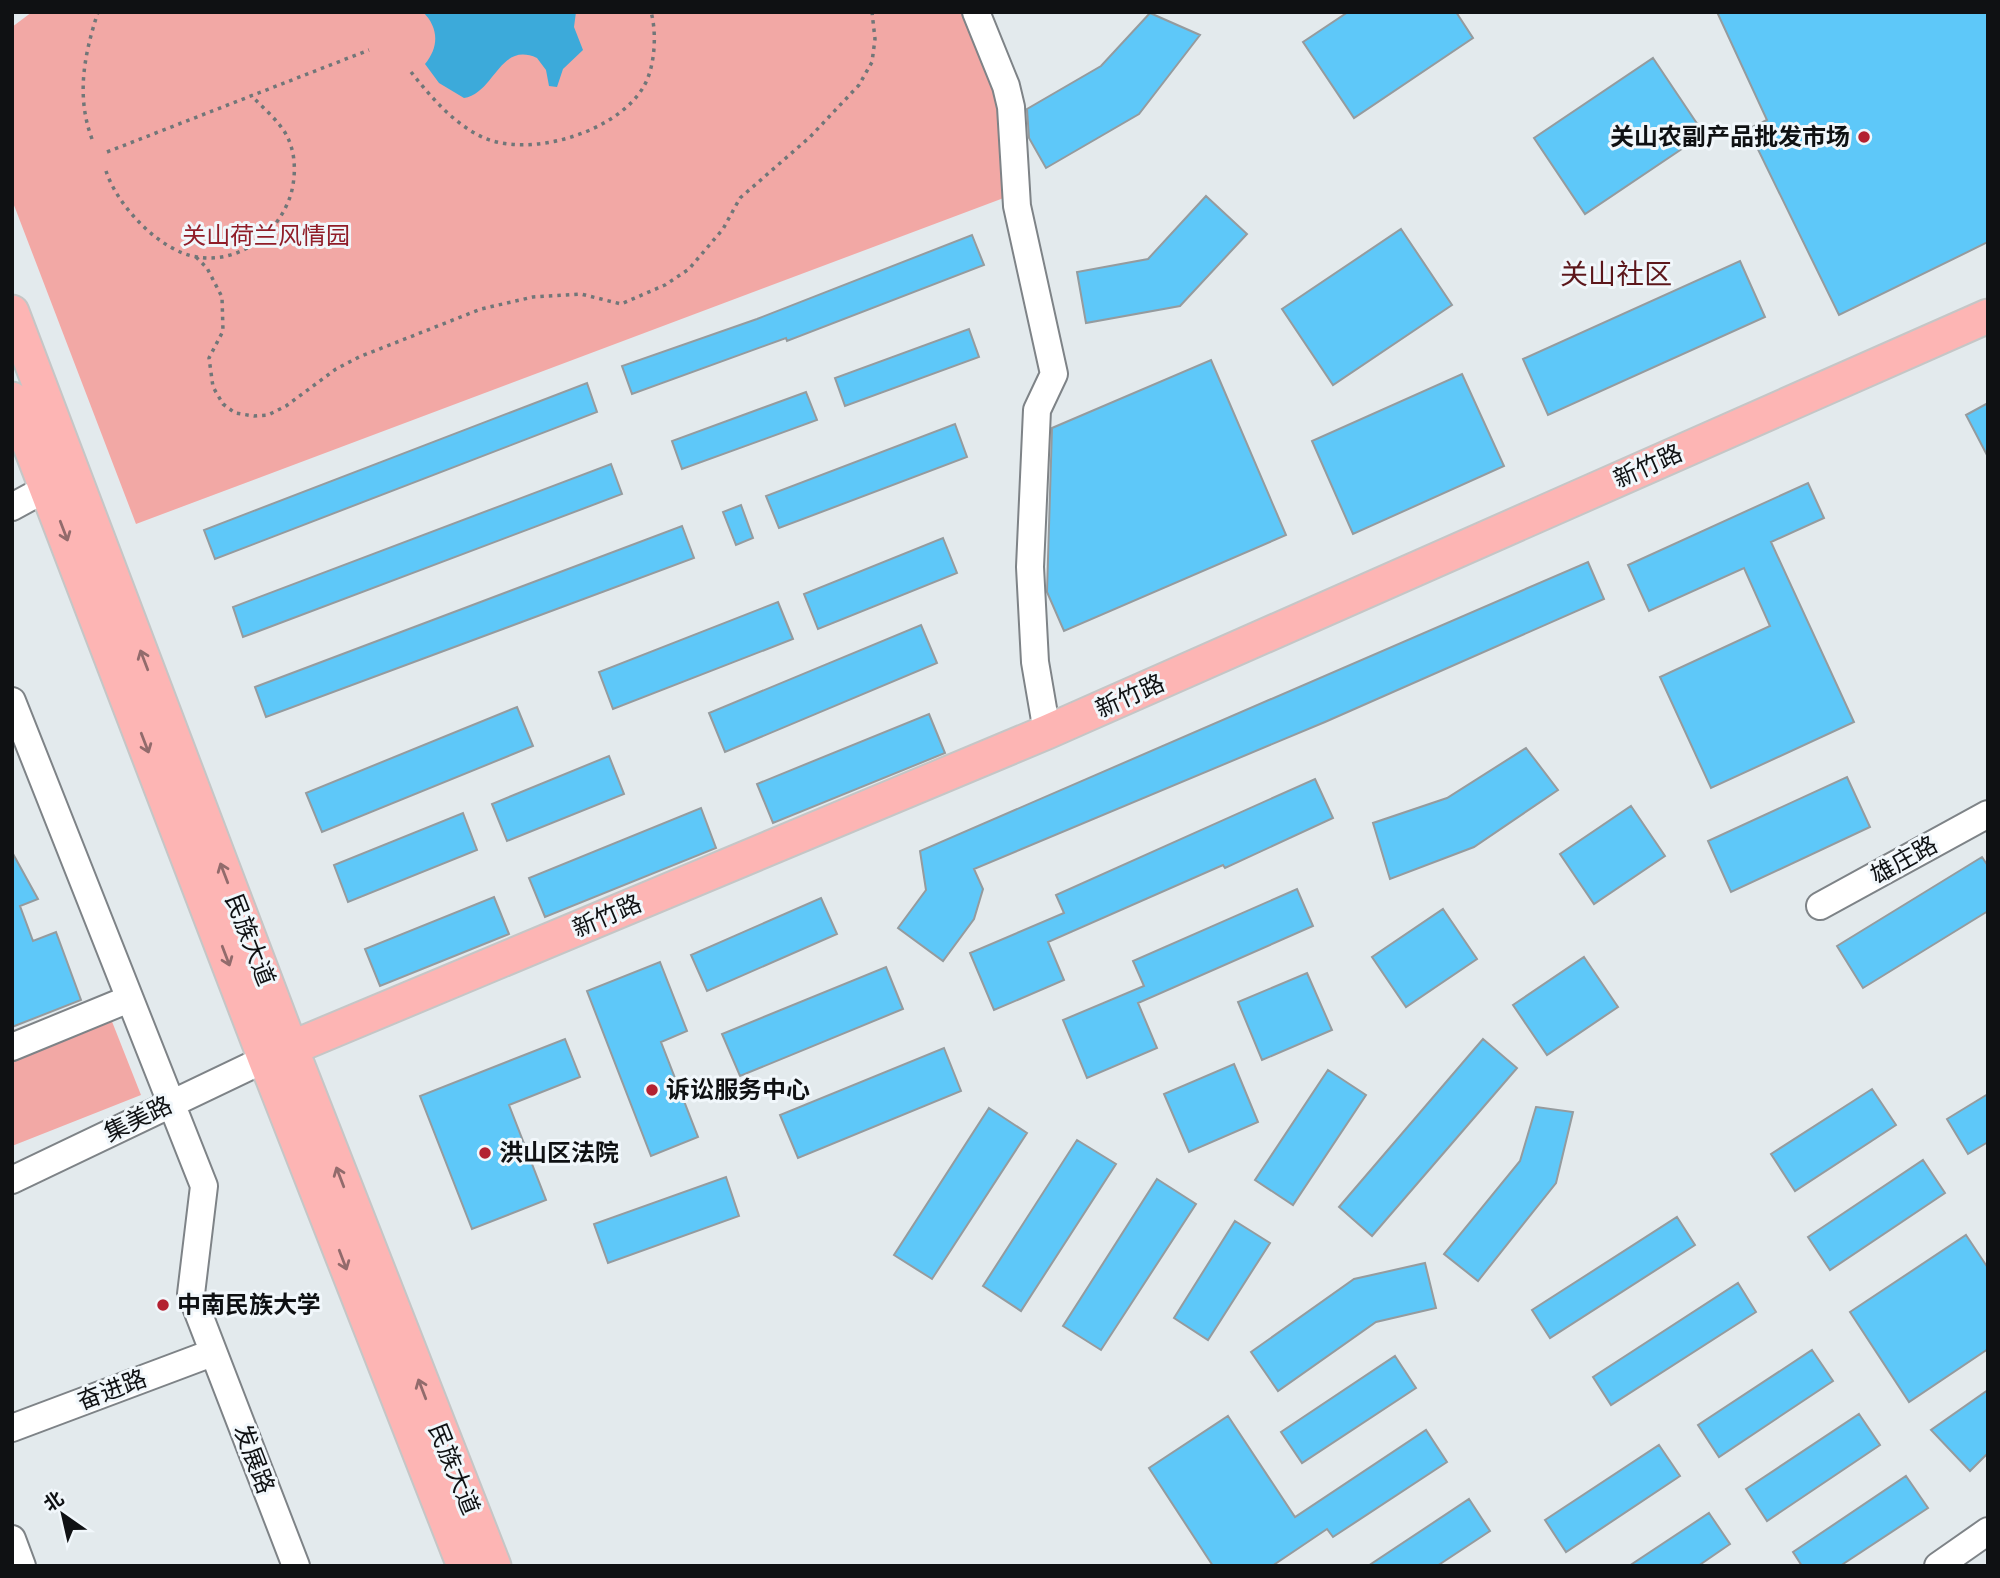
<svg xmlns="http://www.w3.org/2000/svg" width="2000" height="1578" font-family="'PT Sans','Noto Sans SC',sans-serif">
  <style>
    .green { fill: #f2a8a5 }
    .water { fill: #3caada }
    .building { fill: #5ec8f9; stroke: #959b9e; stroke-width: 2 }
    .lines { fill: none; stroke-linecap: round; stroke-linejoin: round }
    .minor-casing { stroke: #7e8387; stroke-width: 30 }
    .major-casing { stroke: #c5c6c6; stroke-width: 37 }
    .path { stroke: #717678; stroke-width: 3.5; stroke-dasharray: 3.5 5; stroke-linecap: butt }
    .minor { stroke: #fff; stroke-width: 26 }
    .major { stroke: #fdb5b4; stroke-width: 33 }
    .oneway { stroke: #926b6c }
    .poi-dot { fill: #b32131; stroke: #f1f7fb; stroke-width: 2.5 }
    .labels { text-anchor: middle; stroke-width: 6; stroke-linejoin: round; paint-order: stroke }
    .poi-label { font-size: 24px; font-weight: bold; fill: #0f1113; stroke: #f1f7fb; text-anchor: start }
    .park-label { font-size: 24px; fill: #901d28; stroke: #f1f7fb }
    .street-label { font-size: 24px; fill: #0f1113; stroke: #f1f7fb }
    .quarter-label { font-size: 28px; fill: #5c171b; stroke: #f1f7fb }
  </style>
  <rect width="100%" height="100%" fill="#e3eaed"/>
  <path class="green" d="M32,12H961L997,89L1009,196L136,524L12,200V27Z
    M111,1019L141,1095L12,1146V1059Z"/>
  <path class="water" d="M423,12H576L574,27L583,50L563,69L557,87L549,86L546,70L537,58C499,41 495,93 464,98L439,83L425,64C439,47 439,28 423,12Z"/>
  <path class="building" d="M1348,12H1456L1473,38L1354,118L1303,42Z
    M1717,12H1988V242L1839,315L1748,129L1767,120Z
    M1150,13L1200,35L1139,114L1046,168L1029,138L1027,109L1101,66Z
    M1653,58L1704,134L1585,214L1534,138Z
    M1206,196L1247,234L1180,306L1086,323L1077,272L1148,259Z
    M1401,229L1452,305L1333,385L1282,309Z
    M972,235L984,265L787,341L786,338L632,394L622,366L757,319Z
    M1740,261L1765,317L1548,415L1523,359Z
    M969,329L979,357L845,406L835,378Z
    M1211,360L1286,535L1064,631L1047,592L1052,428Z
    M1462,374L1504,466L1353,534L1312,441Z
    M587,383L597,412L215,559L204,530Z
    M806,392L817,420L682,469L672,441Z
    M1988,403V457L1966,415Z
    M955,424L967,457L779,528L766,496Z
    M611,464L622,494L243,637L233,607Z
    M1808,483L1824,518L1771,542L1854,722L1711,788L1660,677L1770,626L1744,568L1649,611L1628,565Z
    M741,505L753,538L736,545L723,512Z
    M682,526L694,558L266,717L255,687Z
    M943,538L957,573L818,629L804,594Z
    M1588,562L1604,599L1325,722L974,869L983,889L974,919L943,961L898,928L926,890L920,851Z
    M778,602L793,639L613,709L599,672Z
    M921,625L937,663L725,752L709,713Z
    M517,707L533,746L322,832L306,793Z
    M929,714L945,753L773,823L757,784Z
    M1526,748L1558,790L1474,847L1390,879L1373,823L1447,798Z
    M609,756L624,794L507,841L492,804Z
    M1847,777L1870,827L1731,892L1708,841Z
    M1315,779L1333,818L1225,868L1223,865L1048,942L1064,980L994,1010L970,953L1064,913L1056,895Z
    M1631,806L1665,856L1594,904L1560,854Z
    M701,808L716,848L545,917L529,878Z
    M463,813L477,850L348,902L334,865Z
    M12,852L38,899L20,906L33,941L56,932L81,1000L12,1027Z
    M1982,857L1988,866V911L1863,988L1837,946Z
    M1297,889L1313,926L1138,1003L1157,1048L1087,1078L1063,1020L1144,986L1133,961Z
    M494,897L509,934L380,986L365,949Z
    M821,898L837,934L707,991L691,955Z
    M1443,909L1477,959L1406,1007L1372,957Z
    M1584,957L1618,1007L1547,1055L1513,1005Z
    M660,962L687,1031L661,1042L698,1137L651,1156L587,991Z
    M886,967L903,1009L740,1076L722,1034Z
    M1307,973L1332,1030L1262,1060L1238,1002Z
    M565,1039L580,1077L509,1105L546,1200L472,1229L420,1096Z
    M1483,1039L1517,1068L1372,1236L1339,1207Z
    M944,1048L961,1091L798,1158L780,1115Z
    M1234,1064L1258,1122L1189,1152L1164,1094Z
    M1328,1070L1366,1095L1293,1205L1255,1180Z
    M1872,1089L1896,1125L1795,1191L1771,1154Z
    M1988,1094V1142L1968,1154L1947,1119Z
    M1536,1107L1573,1112L1556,1183L1478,1281L1444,1254L1520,1161Z
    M989,1108L1027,1133L932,1279L894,1255Z
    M1077,1140L1116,1164L1021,1311L983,1286Z
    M1923,1160L1945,1193L1830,1270L1808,1237Z
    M726,1177L739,1216L608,1263L594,1224Z
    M1157,1179L1196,1204L1101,1350L1063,1326Z
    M1677,1217L1695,1245L1550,1338L1532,1310Z
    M1235,1221L1270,1243L1208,1340L1174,1318Z
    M1966,1235L1988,1268V1349L1909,1402L1850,1312Z
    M1425,1263L1436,1308L1376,1322L1278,1391L1251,1352L1354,1279Z
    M1738,1283L1756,1312L1611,1405L1593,1377Z
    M1812,1350L1833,1381L1719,1457L1698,1425Z
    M1395,1356L1416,1388L1302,1463L1281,1432Z
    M1988,1390V1453L1970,1471L1931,1430Z
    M1859,1414L1880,1445L1767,1521L1746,1489Z
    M1228,1416L1295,1517L1426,1430L1447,1462L1333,1537L1327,1529L1272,1566H1213L1149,1468Z
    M1659,1445L1680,1476L1566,1552L1545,1520Z
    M1906,1476L1928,1508L1840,1566H1802L1793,1552Z
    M1469,1499L1490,1531L1437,1566H1368Z
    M1709,1513L1730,1544L1698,1566H1629Z"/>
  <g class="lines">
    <g class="minor-casing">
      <path id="minor" d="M976,12L1006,86L1011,107L1017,206L1054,374L1037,410L1030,567L1035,662L1047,732
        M12,507L47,488
        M12,701L204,1186L191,1294L296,1566
        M1820,906L1988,814
        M12,1047L129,999
        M12,1180L265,1059
        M12,1428L212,1353
        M12,1539L22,1566
        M1938,1566L1988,1531"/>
    </g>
    <g class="major-casing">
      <path id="major" d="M12,312L291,1048L494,1566
        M12,399L265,1059L464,1566
        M265,1059L1047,732L1988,316"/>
    </g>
    <path class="path" d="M411,72C431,97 453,123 482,137C530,159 618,132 644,86C655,67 657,33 651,12
      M92,139C76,96 84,55 98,12
      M107,152L369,50
      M106,171C117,205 159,251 197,257C240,264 279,233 291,194C296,175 296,154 287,136C279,121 263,108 251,95
      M196,257L207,268L222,297L223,331L209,358L213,387L223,404L235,413L254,416L268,415L286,406L336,369L359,357L481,309L533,297L581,294L621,304L665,285L689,269L723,229L740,198L810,137L859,85L872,62L875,39L872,12"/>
    <use href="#minor" class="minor"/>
    <use href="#major" class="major"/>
  </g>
  <defs><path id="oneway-shaft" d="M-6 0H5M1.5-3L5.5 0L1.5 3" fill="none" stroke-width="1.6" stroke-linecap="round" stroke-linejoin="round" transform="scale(1.75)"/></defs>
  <g class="oneway">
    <use href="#oneway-shaft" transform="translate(64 531) rotate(69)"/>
    <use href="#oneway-shaft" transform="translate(144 660) rotate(-111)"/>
    <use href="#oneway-shaft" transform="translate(145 743) rotate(69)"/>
    <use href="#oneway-shaft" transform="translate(224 873) rotate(-111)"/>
    <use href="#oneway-shaft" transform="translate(226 956) rotate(69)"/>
    <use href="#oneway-shaft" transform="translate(340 1177) rotate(-111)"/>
    <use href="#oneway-shaft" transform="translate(343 1260) rotate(69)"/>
    <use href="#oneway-shaft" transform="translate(422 1389) rotate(-111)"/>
  </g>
  <g class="poi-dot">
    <circle cx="1864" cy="137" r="7"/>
    <circle cx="652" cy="1090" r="7"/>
    <circle cx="485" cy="1153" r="7"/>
    <circle cx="163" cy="1305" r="7"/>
  </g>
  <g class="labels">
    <g class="poi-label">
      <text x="1850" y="145" text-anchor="end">关山农副产品批发市场</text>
      <text x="666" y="1098">诉讼服务中心</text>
      <text x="499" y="1161">洪山区法院</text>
      <text x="177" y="1313">中南民族大学</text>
    </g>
    <g class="park-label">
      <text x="266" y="244">关山荷兰风情园</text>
    </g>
    <g class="street-label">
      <text transform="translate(1648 466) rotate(-24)" y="8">新竹路</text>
      <text transform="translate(1130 696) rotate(-24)" y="8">新竹路</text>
      <text transform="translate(1904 860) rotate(-29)" y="8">雄庄路</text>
      <text transform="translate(607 916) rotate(-23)" y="8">新竹路</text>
      <text transform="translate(250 940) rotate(69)" y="8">民族大道</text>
      <text transform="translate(138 1119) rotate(-26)" y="8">集美路</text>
      <text transform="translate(112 1390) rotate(-21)" y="8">奋进路</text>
      <text transform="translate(254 1459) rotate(69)" y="8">发展路</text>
      <text transform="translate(454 1469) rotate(68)" y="8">民族大道</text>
    </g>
    <g class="quarter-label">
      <text x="1616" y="284">关山社区</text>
    </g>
  </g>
  <rect width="2000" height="1578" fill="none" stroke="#0f1113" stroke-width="28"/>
  <g transform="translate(63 1515) rotate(326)" stroke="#f1f7fb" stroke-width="5" paint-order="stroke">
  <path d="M0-5L12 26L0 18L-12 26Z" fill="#0f1113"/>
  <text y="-10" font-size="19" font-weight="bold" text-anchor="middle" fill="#0f1113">北</text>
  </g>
</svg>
